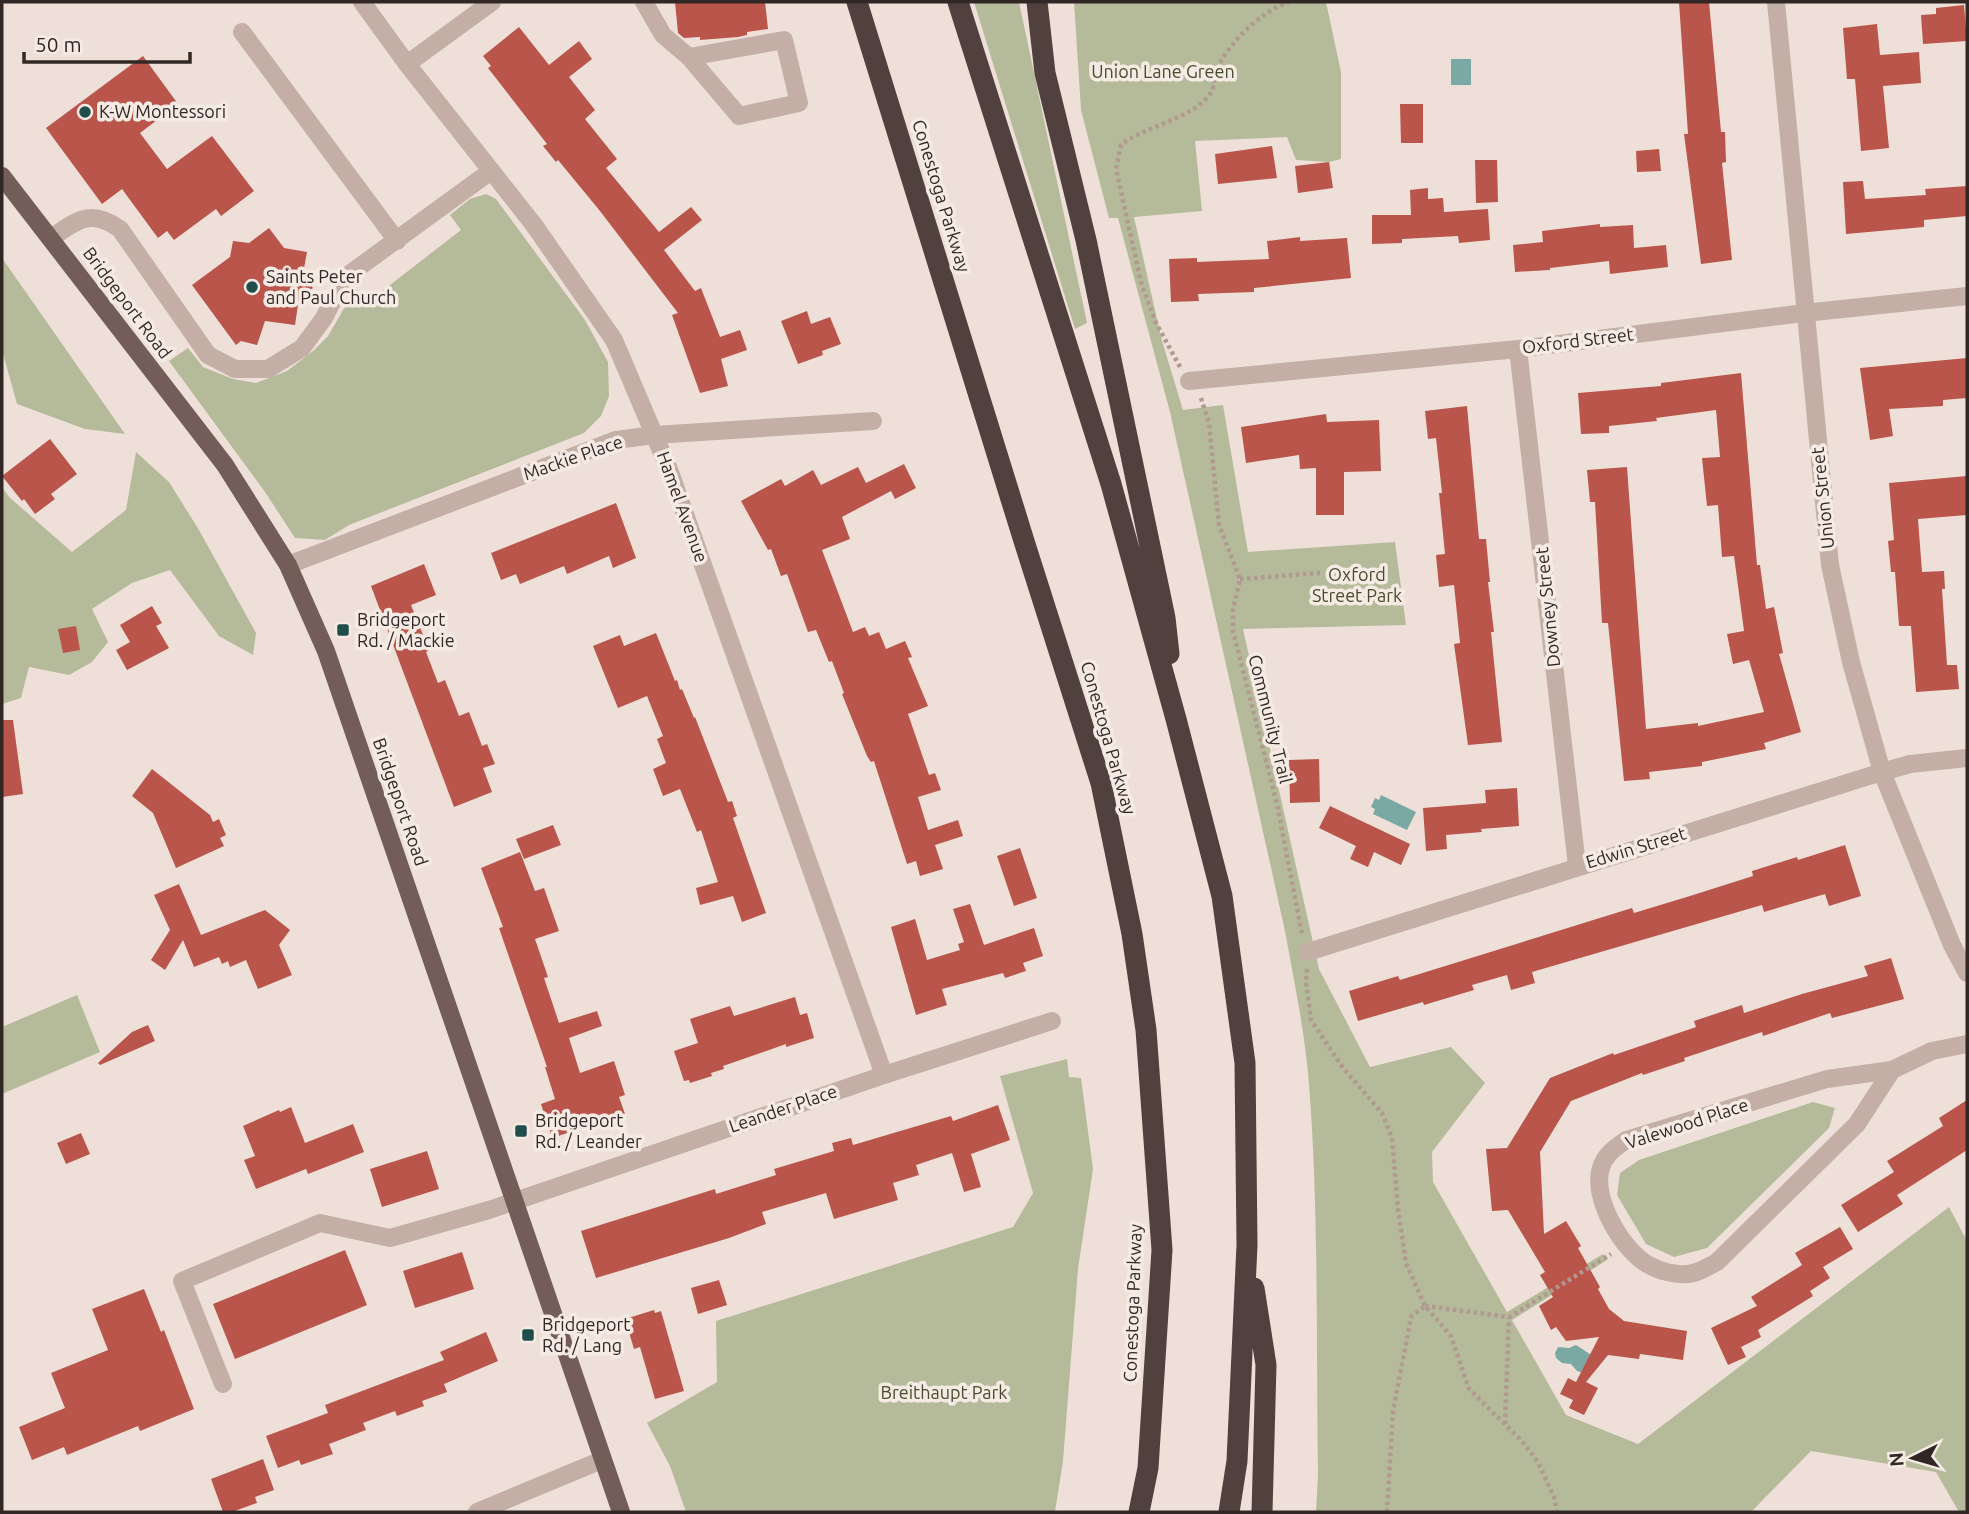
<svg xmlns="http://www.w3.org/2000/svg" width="1969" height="1514" font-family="Ubuntu,sans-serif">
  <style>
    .green { fill: #b5bb9a }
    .water { fill: #7aa8a3 }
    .building { fill: #b9554b }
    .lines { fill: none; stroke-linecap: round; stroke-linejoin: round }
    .path { stroke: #b09990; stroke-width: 4.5; stroke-dasharray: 3.5 3.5; stroke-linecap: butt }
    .minor { stroke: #c4afa6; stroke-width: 18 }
    .major { stroke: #725d58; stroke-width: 18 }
    .highway { stroke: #51413e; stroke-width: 21 }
    .poi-dot { fill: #204e4a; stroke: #f6ebe4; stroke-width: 2.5 }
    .labels { text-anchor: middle; stroke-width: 7; stroke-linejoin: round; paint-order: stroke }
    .park-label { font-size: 18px; fill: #464d2c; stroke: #f6ebe4 }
    .poi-label { font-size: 18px; fill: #312826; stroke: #f6ebe4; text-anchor: start }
    .street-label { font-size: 18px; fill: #312826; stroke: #f6ebe4 }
  </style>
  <rect width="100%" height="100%" fill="#eee0d8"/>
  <path class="green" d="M974,2H1019L1087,323L1075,329Z
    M1074,2H1326L1341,72V159L1329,162L1296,160L1287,137L1195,141L1202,211L1134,217L1162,341L1183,410L1223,405L1248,552L1395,542L1406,625L1243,629L1319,969L1370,1067L1451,1047L1485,1083L1432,1152L1433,1182L1507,1312L1603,1254L1607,1260L1512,1320L1566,1415L1638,1444L1949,1207L1967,1241V1512H1959L1936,1472L1811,1451L1751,1512H1316L1318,1474C1316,1344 1319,1213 1309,1084C1305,1033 1294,981 1285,931L1170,412L1118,218H1109L1081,110Z
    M486,194L496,199L585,320L608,362L609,396L601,416L584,433L349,525L325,540L295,538L265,492L169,361L188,348L203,367L233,379L256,383L287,371L313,351L328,336L356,288L368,302L461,230L450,215L470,199Z
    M2,258L125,434L85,429L17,404L2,350Z
    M136,452L169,482L199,530L256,633L253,655L219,636L170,570L132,583L92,609L108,642L92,662L69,675L29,667L21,698L2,704V487L9,497L72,552L126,510Z
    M77,995L100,1052L2,1094V1027Z
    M1067,1059L1069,1077L1081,1078L1093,1169L1078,1269L1063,1461L1055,1512H686L670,1466L647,1423L717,1382L716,1321L1013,1227L1033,1193L1000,1076Z
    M1813,1102L1835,1108L1829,1128L1707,1248L1674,1257L1646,1244L1617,1195L1620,1173L1639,1160Z"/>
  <path class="water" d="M1451,59H1471V85H1451Z
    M1381,795L1416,812L1407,830L1373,814L1375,809L1371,807L1375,798L1379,800Z
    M1576,1345L1593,1356L1583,1373L1577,1371L1571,1364L1562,1363L1556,1358L1555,1353L1558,1347L1569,1348Z"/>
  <path class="building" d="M675,2H765L768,29L747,32V35L738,37L700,40V37L684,38L678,33Z
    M1679,2H1709L1721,132H1725L1726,162L1722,163L1732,260L1701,264L1684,134H1688Z
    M1964,5L1967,41L1923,44L1921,15L1936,14V8Z
    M1877,24L1880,55L1919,52L1921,83L1883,86L1889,148L1861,151L1855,79H1847L1843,28Z
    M519,27L549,65L579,41L592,59L569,77L595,110L585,119L617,159L606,168L659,232L691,207L702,220L664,250L695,291L701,288L720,337L740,330L747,350L721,359L728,386L700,393L672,315L678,313L600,211L558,160L556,162L543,146L547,144L488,68L491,66L483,56Z
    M143,56L178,104L140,133L167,169L212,136L254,191L221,216L216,209L174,240L167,231L158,238L122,189L102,204L46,128Z
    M1400,104H1423V143H1401Z
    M1272,146L1277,178L1218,184L1215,154Z
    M1659,149L1661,171L1637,172L1636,151Z
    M1475,160H1497L1498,202L1476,203Z
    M1329,162L1333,188L1298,193L1295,166Z
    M1863,181L1865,199L1926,195L1925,189L1967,186V216L1924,220V227L1846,234L1843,182Z
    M1428,188V199L1443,198L1444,212L1488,209L1490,240L1459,243L1458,236L1402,239V243L1372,244V215H1411L1410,190Z
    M1600,224V227L1633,225L1634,248L1666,245L1668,267L1610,274L1609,261L1550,268V270L1515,272L1513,245L1543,242L1542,231Z
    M269,228L284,248L307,252L303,274L313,288L299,298L295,325L265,321L257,345L241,341L236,345L192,285L230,257L233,241L249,243Z
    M1300,237V241L1347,238L1351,278L1254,288V292L1198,294L1199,301L1171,302L1169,259L1197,258V262L1269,259L1267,241Z
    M807,311L811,324L830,317L841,344L822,351L823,355L798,364L781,321Z
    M1967,358V398L1943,400V406L1889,409L1893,436L1870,440L1860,368Z
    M1741,373L1757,565H1760L1766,609L1774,607L1783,653L1779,654L1801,732L1764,743L1766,749L1702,762V766L1649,772L1650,779L1624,781L1608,623H1602L1595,502H1590L1587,470L1627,467L1646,729L1698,723V726L1764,712L1749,660L1733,664L1727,634L1744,631L1734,556L1722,557L1718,505L1707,506L1702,458L1720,457L1716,410L1656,418L1657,421L1609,426V433L1581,434L1578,393L1661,386V383Z
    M1467,406L1479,539H1486L1490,582H1488L1494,632H1491L1502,742L1468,745L1454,644L1460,643L1454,585L1439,587L1436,555L1445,554L1439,493H1442L1436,438L1428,439L1425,411Z
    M1326,414L1327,422L1379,420L1381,471L1344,472V515H1316V468L1300,469L1299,455L1246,463L1241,427Z
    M50,439L77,474L51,494L55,499L35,514L24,499L22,501L2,476Z
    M904,464L916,488L895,499L891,491L842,517L850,539L822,550L853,632L865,627L869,636L879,632L886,649L905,641L912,657L908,658L928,706L908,714L929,775L935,773L941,790L918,797L928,830L958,820L963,836L935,845L943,869L920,876L916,861L907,864L874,761L871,762L867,756L842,694L844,693L832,661L829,662L816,630L808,632L787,574L781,576L771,549L768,550L741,501L781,479L785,486L813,470L821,485L858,467L866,483Z
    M1967,476V515L1918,519L1922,572L1944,571L1945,589H1942L1947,665H1957L1959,689L1916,692L1911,626H1899L1895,572H1891L1888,541L1894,540L1889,483Z
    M616,503L636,558L613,568L609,556L567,574L564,566L520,584L516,574L501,580L491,553Z
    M424,564L436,595L411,605L429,650L426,652L438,683L445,680L459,716L469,712L482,746L487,744L495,764L483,768L492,792L454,807L371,586Z
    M152,606L162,623L156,626L169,648L127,670L116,650L130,642L120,625Z
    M76,626L80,650L63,653L58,629Z
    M656,633L675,681L677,680L680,690L682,689L694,718L695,717L728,802L732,801L737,816L733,818L766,913L742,922L733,896L700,905L696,888L718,882L701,830L697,832L680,789L663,796L653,769L666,763L657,739L663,736L647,696L618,708L593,646L620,635L624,646Z
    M2,720H13L23,794L2,797Z
    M1319,759L1320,802L1290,803L1289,760Z
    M152,769L210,815L213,822L219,819L226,835L220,838L224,846L176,868L153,813L132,796Z
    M1517,788L1519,826L1481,829L1482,832L1446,835L1447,849L1426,851L1423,808L1486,803L1485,790Z
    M1330,806L1410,844L1401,865L1374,852L1368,867L1350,859L1356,846L1319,828Z
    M553,825L561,845L524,859L516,839Z
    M1845,845L1861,896L1829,906L1825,894L1764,912L1762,905L1532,972L1535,983L1511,990L1507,975L1472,985L1474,990L1424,1005L1423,1002L1358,1021L1349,991L1398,976L1400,980L1632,908L1634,913L1690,896L1753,876L1752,871L1797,857L1798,860Z
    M1020,848L1037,898L1014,906L997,856Z
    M520,852L535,891L544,888L559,931L535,939L548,977L544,978L559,1023L597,1011L602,1026L569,1038L580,1073L614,1061L625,1095L619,1097L625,1114L552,1138L541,1104L555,1099L545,1067H547L499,928L503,927L481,868Z
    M179,884L201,935L265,910L290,930L279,945L292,975L258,989L246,960L230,967L228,961L222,964L219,957L194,967L183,940L165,970L151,960L170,930L154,895Z
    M970,904L984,945L1034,928L1043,956L1023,963L1026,971L1005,978L1003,973L942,989L947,1005L916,1015L891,927L915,919L927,960L960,950L958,944L964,942L953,909Z
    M1891,958L1904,999L1832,1018L1830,1013L1763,1036L1762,1032L1684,1058L1685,1061L1643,1075L1642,1073L1571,1101L1540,1152L1544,1234L1566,1221L1581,1246L1578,1248L1600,1287L1598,1289L1609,1309L1624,1321L1687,1331L1683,1360L1640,1354L1639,1359L1608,1355L1586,1382L1598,1388L1584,1415L1569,1408L1573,1400L1560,1394L1568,1378L1576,1382L1599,1337L1566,1341L1556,1327L1551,1330L1539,1306L1553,1297L1540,1275L1545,1272L1508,1210L1492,1211L1486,1149L1507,1148L1550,1078L1613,1053L1614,1055L1696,1027L1694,1021L1742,1005L1744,1013L1802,994L1868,976L1864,966Z
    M795,997L800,1015L807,1013L814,1038L786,1047V1044L723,1066L724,1069L711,1073L712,1076L690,1083L689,1080L684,1081L674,1051L698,1043L690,1019L730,1006L734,1016Z
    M148,1025L155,1041L100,1065L98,1063L132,1032Z
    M1967,1100V1150L1897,1195L1903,1204L1858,1232L1841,1205L1894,1172L1887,1161L1943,1126L1939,1118Z
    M998,1105L1010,1140L971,1154L981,1187L964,1192L952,1153L916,1165L919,1175L893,1183L898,1200L834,1219L826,1193L762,1212L766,1224L729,1238L596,1278L581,1231L715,1189L716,1194L776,1175L774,1169L834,1151L832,1143L851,1138L853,1145L951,1116L953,1121Z
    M291,1107L305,1143L353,1124L364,1152L308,1174L306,1169L256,1189L244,1160L255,1156L243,1126L279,1110L280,1112Z
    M81,1133L90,1154L66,1164L57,1143Z
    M427,1151L439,1189L382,1207L370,1169Z
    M1840,1227L1853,1249L1823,1267L1830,1278L1810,1291L1813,1296L1758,1330L1761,1337L1741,1347L1746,1357L1728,1365L1711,1328L1757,1306L1751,1297L1802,1265L1795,1253Z
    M345,1250L367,1305L235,1359L213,1304Z
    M462,1252L474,1289L415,1308L403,1271Z
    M719,1280L727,1305L698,1314L691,1288Z
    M144,1289L161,1332L164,1330L194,1409L140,1431L138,1426L67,1455L64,1447L32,1460L19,1427L65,1408L51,1373L108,1350L92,1309Z
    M654,1310L655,1313L661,1311L684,1391L655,1399L640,1347L634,1349L625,1319Z
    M486,1332L498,1361L444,1384L447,1392L422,1401L424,1406L397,1416L395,1411L363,1423L366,1430L329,1444L333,1454L301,1465L299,1460L278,1468L266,1436L328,1413L325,1405L444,1360L440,1352Z
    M263,1459L274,1490L255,1497L257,1503L232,1512H223L211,1479Z"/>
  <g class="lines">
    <path class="path" d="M1180,367L1155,321L1141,282L1116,169L1121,145C1146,125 1191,120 1210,94C1215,88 1213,79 1215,73C1225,46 1262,10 1289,2
      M1201,398L1209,423L1219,525L1240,579L1233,609V631L1277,804L1302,934
      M1240,579L1320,573
      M1307,969L1306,983L1311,1020L1343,1068L1382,1113L1392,1138L1398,1209L1406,1263L1425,1306L1451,1336L1469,1389L1522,1441L1538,1462L1554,1497L1557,1512
      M1425,1306L1509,1317L1611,1254
      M1505,1424L1509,1317
      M1387,1512L1393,1411L1411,1317L1425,1306"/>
    <path class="minor" d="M362,2L407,64L534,225L614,340L670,472L884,1075
      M644,2L663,35L689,57L739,116L799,103L784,40L689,57
      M1776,2L1830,565L1851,662L1882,772L1952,945L1967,973
      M242,32L397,241
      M407,64L492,2
      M51,238C78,220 90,208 120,229L208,355L235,369H268L302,348L324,318L344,278L491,171
      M1518,349L1577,866
      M1189,381L1518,349L1804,313L1967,296
      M288,565L616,440L654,435L873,421
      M1308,952L1882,772L1910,764L1967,758
      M1892,1070L1857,1124L1717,1262C1707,1267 1697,1274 1686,1274C1675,1275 1659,1271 1649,1265C1623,1252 1591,1197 1601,1168C1605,1154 1615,1148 1626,1140L1827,1079L1892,1070L1932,1051L1967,1044
      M223,1384L182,1281L320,1223L390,1238L489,1210L884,1075L1052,1021
      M477,1512L602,1460"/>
    <path class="major" d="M2,176L225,465L288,565L326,651L621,1512"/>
    <path class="highway" d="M857,2L1024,541L1101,783L1132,934L1146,1030L1162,1250L1148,1468L1139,1512
      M958,2L1111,484L1176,719L1222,896L1245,1063L1247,1245L1237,1461L1229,1512
      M1037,2L1045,73L1086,240L1165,618L1169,654
      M1254,1288L1266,1365L1262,1512"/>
  </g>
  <g class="poi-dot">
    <circle cx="85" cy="112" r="7"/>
    <circle cx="252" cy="287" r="7"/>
    <rect x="336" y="623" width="14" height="14" rx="3.5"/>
    <rect x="514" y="1124" width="14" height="14" rx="3.5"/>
    <rect x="521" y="1328" width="14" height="14" rx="3.5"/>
  </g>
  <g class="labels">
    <g class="park-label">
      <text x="1163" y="78">Union Lane Green</text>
      <text x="1357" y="581">Oxford<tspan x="1357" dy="21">Street Park</tspan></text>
      <text x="944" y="1399">Breithaupt Park</text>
    </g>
    <g class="poi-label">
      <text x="99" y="118">K-W Montessori</text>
      <text x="266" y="283">Saints Peter<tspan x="266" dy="21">and Paul Church</tspan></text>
      <text x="357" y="626">Bridgeport<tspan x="357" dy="21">Rd. / Mackie</tspan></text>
      <text x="535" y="1127">Bridgeport<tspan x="535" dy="21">Rd. / Leander</tspan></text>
      <text x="542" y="1331">Bridgeport<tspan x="542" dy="21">Rd. / Lang</tspan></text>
    </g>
    <g class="street-label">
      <text transform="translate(941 196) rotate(73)" y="6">Conestoga Parkway</text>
      <text transform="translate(127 303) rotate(53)" y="6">Bridgeport Road</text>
      <text transform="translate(1578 341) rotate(-7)" y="6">Oxford Street</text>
      <text transform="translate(573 458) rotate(-19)" y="6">Mackie Place</text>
      <text transform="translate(1823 498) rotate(-96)" y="6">Union Street</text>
      <text transform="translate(682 507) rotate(70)" y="6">Hamel Avenue</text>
      <text transform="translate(1548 607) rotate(-96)" y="6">Downey Street</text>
      <text transform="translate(1270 719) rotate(76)" y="6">Community Trail</text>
      <text transform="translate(1108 738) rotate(74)" y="6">Conestoga Parkway</text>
      <text transform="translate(400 802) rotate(71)" y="6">Bridgeport Road</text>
      <text transform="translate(1636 848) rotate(-17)" y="6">Edwin Street</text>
      <text transform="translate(783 1109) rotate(-19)" y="6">Leander Place</text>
      <text transform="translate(1687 1124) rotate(-18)" y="6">Valewood Place</text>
      <text transform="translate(1133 1303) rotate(-88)" y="6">Conestoga Parkway</text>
    </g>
  </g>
  <rect width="1969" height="1514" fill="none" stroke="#312826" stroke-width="7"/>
  <g transform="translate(1913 1458) rotate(265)" stroke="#f6ebe4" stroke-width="5" paint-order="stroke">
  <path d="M0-5L12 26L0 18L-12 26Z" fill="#312826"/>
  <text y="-10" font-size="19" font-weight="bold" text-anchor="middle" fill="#312826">N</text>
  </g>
  <path d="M24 52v10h166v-10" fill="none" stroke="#312826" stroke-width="3.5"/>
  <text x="35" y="52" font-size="21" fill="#312826" stroke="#f6ebe4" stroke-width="5" paint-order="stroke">50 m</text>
</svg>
